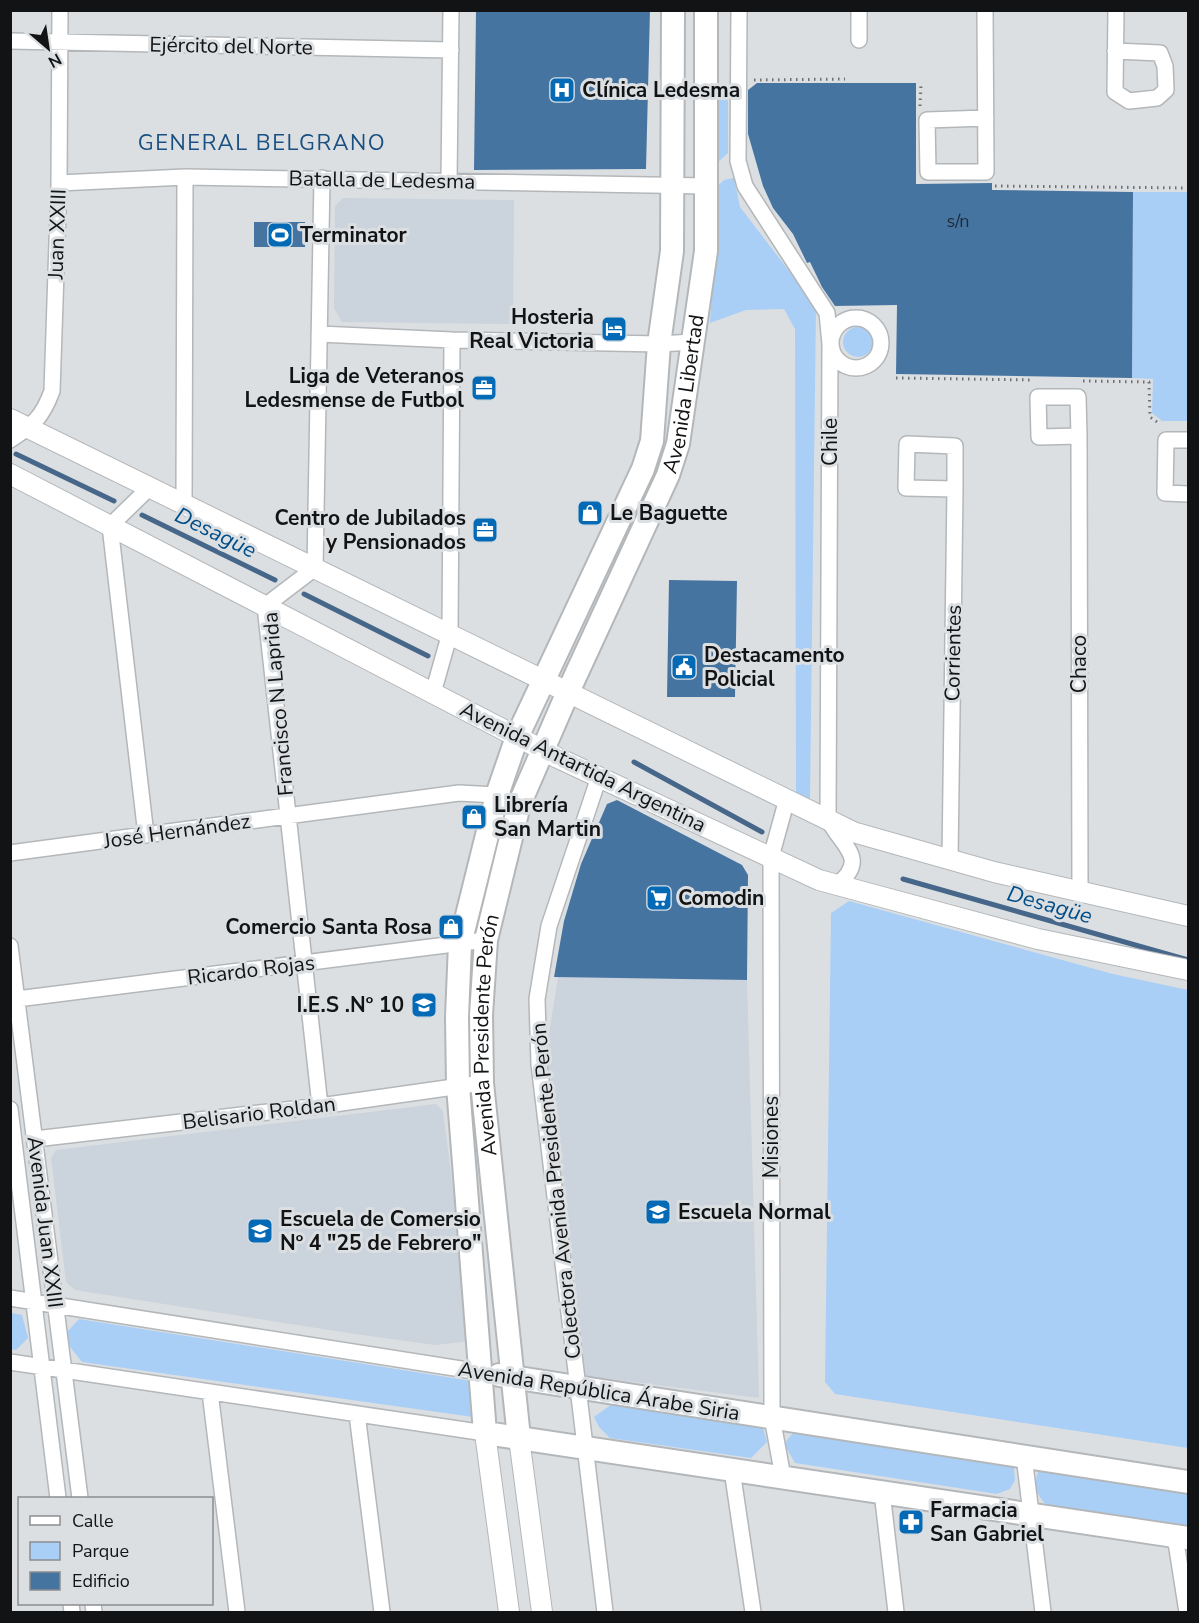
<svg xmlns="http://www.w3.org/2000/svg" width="1199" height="1623" font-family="'Nunito Sans',sans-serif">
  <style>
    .built { fill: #cbd3dc }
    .green { fill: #a9cff7 }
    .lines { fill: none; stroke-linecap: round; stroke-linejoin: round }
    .stream { stroke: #466789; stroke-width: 5 }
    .building { fill: #4674a1 }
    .minor-casing { stroke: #b4b7b9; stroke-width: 18 }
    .tertiary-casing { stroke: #b4b7b9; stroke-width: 22 }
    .secondary-casing { stroke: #b4b7b9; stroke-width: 26 }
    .path { stroke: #6d6f71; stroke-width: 3; stroke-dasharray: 1.5 4.5; stroke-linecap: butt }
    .minor { stroke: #fff; stroke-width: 15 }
    .tertiary { stroke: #fff; stroke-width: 20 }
    .secondary { stroke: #fff; stroke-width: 22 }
    .labels { text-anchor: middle; stroke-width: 6; stroke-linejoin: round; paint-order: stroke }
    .number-label { font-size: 18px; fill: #1f2b37 }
    .street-label { font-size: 21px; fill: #121314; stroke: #dcdfe2 }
    .poi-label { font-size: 21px; font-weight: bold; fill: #121314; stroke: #dcdfe2; text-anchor: start }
    .neighbourhood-label { font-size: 22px; letter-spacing: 1.5px; fill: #194f81; stroke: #dcdfe2 }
    .water-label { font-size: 22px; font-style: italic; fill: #004d88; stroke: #dcdfe2 }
  </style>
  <rect width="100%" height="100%" fill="#dcdfe2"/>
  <path class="built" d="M343,198L514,200L513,324L342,322L334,308L335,206Z
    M558,977L747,980L759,1398L586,1376L581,1365L545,1059Z
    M436,1104L443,1111L472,1341L435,1345L355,1334L75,1290L66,1282L51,1158L56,1150Z"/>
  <path class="green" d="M714,84L728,99V153L716,164Z
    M734,178L740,207L816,306L810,798L803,799L796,792L795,329L784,309L746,310L710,323L714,261L712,191L724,180Z
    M1133,192H1188V421H1162L1152,413L1153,379L1132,378Z
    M843 342a15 15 0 1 1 30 0a15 15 0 1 1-30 0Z
    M849,901L1113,974L1188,990V1448L835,1394L825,1382L831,913Z
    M11,1313L22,1315L28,1338L16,1350L11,1349Z
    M79,1319L472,1381L473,1417L82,1362L70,1347L67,1332Z
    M612,1404L758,1422L764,1431L767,1442L751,1458L610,1438L599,1427L594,1417Z
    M796,1429L1001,1460L1014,1468L1015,1480L1010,1489L997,1494L795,1463L784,1444Z
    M1051,1467L1188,1487V1526L1047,1506C1037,1495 1033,1487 1038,1472Z"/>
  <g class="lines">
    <path class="stream" d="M16,454L114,501
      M142,515L275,580
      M304,594L428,656
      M634,762L762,832
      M903,879L1188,960"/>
  </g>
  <path class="building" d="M476,10H650L646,169L474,170Z
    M757,83H916V184L992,183V190L1133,192L1132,378L896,374L897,305L835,306L822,287L810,262L807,263L793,234L773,208L763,186L748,134V90Z
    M254,222H305V247H254Z
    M669,580L737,581L735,697H667Z
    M617,800L742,865L748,875L747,980L554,977L564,921L581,864L607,804Z"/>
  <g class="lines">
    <g class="minor-casing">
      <path id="minor" d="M739,10L738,161L745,186L827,313L830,344L828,819C841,846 870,858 837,885
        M985,10L986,172H928L927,120L986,118
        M859,40V10
        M10,41L451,50
        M1115,51L1160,53L1165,66L1166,90L1157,98L1129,101L1115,92L1116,10
        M449,181L451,10
        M59,183L185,177L706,186
        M831 343a25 25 0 1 1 50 0a25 25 0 1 1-50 0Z
        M319,334L452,340L659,344L693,342
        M1079,436L1039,437L1038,397H1078L1079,436L1080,891
        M10,440C34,424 42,418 52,391L59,183L60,10
        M1188,440H1166L1165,493L1188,494
        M184,503L185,177
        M433,693L450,633L452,340
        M599,777L549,926L537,999L539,1064L605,1612
        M146,835L110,526L150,487
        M10,853L459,793L497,795L519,805
        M950,860L955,489V446L907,444L906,488L955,489
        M10,946L80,1498
        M17,999L486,940
        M320,1106L265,606L315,568L322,178
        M10,1109L58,1498
        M35,1139L320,1106L482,1083
        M10,1298L480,1372
        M10,1362L485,1433
        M210,1392L237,1612
        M357,1414L382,1612
        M1024,1456L1043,1612
        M732,1470L753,1612
        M783,1477L772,1417L771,857L787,799
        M882,1492L896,1612
        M1175,1536L1187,1612
        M71,1604L72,1612
        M93,1604L94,1612"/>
    </g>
    <g class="tertiary-casing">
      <path id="tertiary" d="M10,419L853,832L994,872L1188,916
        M10,474L558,758L819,880L1038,939L1188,970
        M485,1433L509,1612
        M519,1438L542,1612"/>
    </g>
    <g class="secondary-casing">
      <g id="secondary">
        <path d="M673,10L672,251L659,344L652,441L643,469L517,737L497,795L460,944L457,1017L458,1086L485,1433L1188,1538"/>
        <path d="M499,1375L1188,1482"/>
        <path id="s1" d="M519,1438L482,1083L481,1015L486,940L519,805L568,692L668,475L678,444L706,251V10"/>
      </g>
    </g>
    <path class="path" d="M754,80L845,79
      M920,106L921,84
      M995,186L1188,188
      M896,378L1034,380
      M1083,381L1149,382L1150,417L1160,424"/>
    <use href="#minor" class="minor"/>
    <use href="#tertiary" class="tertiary"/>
    <use href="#secondary" class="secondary"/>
  </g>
  <defs>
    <g id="hospital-square" transform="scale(1.35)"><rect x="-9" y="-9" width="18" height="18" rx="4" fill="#046ab6" stroke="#dcdfe2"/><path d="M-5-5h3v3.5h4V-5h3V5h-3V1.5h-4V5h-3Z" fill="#fff"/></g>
    <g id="stadium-square" transform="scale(1.35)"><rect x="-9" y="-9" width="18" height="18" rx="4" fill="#046ab6" stroke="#dcdfe2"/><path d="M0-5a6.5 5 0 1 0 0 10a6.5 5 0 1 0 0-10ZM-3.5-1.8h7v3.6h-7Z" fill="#fff"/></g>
    <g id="hotel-square" transform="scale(1.35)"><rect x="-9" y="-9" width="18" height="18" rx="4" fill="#046ab6" stroke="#dcdfe2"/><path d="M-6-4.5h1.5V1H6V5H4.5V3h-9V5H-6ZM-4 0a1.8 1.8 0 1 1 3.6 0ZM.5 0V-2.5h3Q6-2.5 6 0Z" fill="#fff"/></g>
    <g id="office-square" transform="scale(1.35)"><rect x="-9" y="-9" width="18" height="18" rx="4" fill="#046ab6" stroke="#dcdfe2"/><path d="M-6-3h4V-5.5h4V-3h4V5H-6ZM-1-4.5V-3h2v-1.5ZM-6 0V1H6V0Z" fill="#fff"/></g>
    <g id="shop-square" transform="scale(1.35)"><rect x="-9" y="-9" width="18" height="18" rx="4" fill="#046ab6" stroke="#dcdfe2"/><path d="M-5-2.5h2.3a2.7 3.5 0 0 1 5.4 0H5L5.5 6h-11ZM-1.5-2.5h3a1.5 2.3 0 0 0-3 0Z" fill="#fff"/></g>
    <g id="civic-square" transform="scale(1.35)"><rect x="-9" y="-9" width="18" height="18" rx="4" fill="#046ab6" stroke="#dcdfe2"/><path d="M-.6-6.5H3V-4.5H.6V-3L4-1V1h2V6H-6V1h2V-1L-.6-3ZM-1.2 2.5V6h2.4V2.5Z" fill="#fff"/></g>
    <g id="supermarket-square" transform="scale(1.35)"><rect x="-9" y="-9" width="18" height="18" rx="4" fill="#046ab6" stroke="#dcdfe2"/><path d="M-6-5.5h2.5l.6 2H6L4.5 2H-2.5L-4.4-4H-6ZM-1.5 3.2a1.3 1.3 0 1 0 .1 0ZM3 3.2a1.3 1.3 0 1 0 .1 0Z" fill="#fff"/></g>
    <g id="school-square" transform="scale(1.35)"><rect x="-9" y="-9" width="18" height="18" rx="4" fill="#046ab6" stroke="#dcdfe2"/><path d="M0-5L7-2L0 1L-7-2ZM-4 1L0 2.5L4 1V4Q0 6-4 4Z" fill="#fff"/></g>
    <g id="pharmacy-square" transform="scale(1.35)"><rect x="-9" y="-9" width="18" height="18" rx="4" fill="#046ab6" stroke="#dcdfe2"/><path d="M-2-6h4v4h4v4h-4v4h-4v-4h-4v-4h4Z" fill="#fff"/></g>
  </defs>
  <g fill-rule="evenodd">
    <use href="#hospital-square" x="562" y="90"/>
    <use href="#stadium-square" x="280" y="235"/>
    <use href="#hotel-square" x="614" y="329"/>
    <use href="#office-square" x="484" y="388"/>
    <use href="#shop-square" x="590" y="513"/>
    <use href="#office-square" x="485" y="530"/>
    <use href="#civic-square" x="684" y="667"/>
    <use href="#shop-square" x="474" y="817"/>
    <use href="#supermarket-square" x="659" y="898"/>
    <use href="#shop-square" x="451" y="927"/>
    <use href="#school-square" x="424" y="1005"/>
    <use href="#school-square" x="658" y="1212"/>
    <use href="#school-square" x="260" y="1231"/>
    <use href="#pharmacy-square" x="911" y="1522"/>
  </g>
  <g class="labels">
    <g class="number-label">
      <text x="958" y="227">s/n</text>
    </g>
    <g class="street-label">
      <text transform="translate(231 46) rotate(1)" y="7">Ejército del Norte</text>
      <text transform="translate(382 180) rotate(1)" y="7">Batalla de Ledesma</text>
      <text transform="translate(57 234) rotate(-88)" y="7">Juan XXIII</text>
      <text dy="7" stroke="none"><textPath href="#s1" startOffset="1084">Avenida Libertad</textPath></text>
      <text transform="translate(830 442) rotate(-90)" y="7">Chile</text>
      <text transform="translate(953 653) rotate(-89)" y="7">Corrientes</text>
      <text transform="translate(1079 664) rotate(-90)" y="7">Chaco</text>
      <text transform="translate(278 704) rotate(-95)" y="7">Francisco N Laprida</text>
      <text transform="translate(583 767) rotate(26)" y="7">Avenida Antartida Argentina</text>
      <text transform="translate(177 831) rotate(-8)" y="7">José Hernández</text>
      <text transform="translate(251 970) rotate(-7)" y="7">Ricardo Rojas</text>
      <text dy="7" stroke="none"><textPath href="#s1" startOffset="405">Avenida Presidente Perón</textPath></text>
      <text transform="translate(259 1113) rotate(-7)" y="7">Belisario Roldan</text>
      <text transform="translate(771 1137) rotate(-90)" y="7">Misiones</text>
      <text transform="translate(556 1191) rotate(-96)" y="7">Colectora Avenida Presidente Perón</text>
      <text transform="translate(45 1222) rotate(83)" y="7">Avenida Juan XXIII</text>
      <text transform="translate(599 1391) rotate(9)" y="7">Avenida República Árabe Siria</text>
    </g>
    <g class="poi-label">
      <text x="582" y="97">Clínica Ledesma</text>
      <text x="300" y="242">Terminator</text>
      <text x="594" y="324" text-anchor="end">Hosteria<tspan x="594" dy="24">Real Victoria</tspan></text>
      <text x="464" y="383" text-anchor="end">Liga de Veteranos<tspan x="464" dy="24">Ledesmense de Futbol</tspan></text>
      <text x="610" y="520">Le Baguette</text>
      <text x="466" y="525" text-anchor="end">Centro de Jubilados<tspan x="466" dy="24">y Pensionados</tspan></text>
      <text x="704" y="662">Destacamento<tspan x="704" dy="24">Policial</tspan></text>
      <text x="494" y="812">Librería<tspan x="494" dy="24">San Martin</tspan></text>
      <text x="678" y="905">Comodin</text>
      <text x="432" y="934" text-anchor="end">Comercio Santa Rosa</text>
      <text x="404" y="1012" text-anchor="end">I.E.S .Nº 10</text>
      <text x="678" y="1219">Escuela Normal</text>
      <text x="280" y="1226">Escuela de Comersio<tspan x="280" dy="24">Nº 4 "25 de Febrero"</tspan></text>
      <text x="930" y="1517">Farmacia<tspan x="930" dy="24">San Gabriel</tspan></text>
    </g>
    <g class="neighbourhood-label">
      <text x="262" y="150">GENERAL BELGRANO</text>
    </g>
    <g class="water-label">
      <text transform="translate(216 532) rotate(26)" y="8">Desagüe</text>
      <text transform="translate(1050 904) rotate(16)" y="8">Desagüe</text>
    </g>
  </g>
  <rect width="1199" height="1623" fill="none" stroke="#121314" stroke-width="24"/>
  <rect x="18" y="1497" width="195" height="108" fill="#dcdfe2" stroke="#8b8d90" stroke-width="1.5"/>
  <rect x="30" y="1516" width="30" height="9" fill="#ffffff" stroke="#8b8d90" stroke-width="1.5"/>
  <text x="72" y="1527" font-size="18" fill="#121314">Calle</text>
  <rect x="30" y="1542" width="30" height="18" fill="#a9cff7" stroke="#8b8d90" stroke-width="1.5"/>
  <text x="72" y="1557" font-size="18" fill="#121314">Parque</text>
  <rect x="30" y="1572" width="30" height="18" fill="#4674a1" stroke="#8b8d90" stroke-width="1.5"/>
  <text x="72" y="1587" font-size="18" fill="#121314">Edificio</text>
  <g transform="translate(48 48) rotate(151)" stroke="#dcdfe2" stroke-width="4.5" paint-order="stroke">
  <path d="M0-4.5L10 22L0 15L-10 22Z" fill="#121314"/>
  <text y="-9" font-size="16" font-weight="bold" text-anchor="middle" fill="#121314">N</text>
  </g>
</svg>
